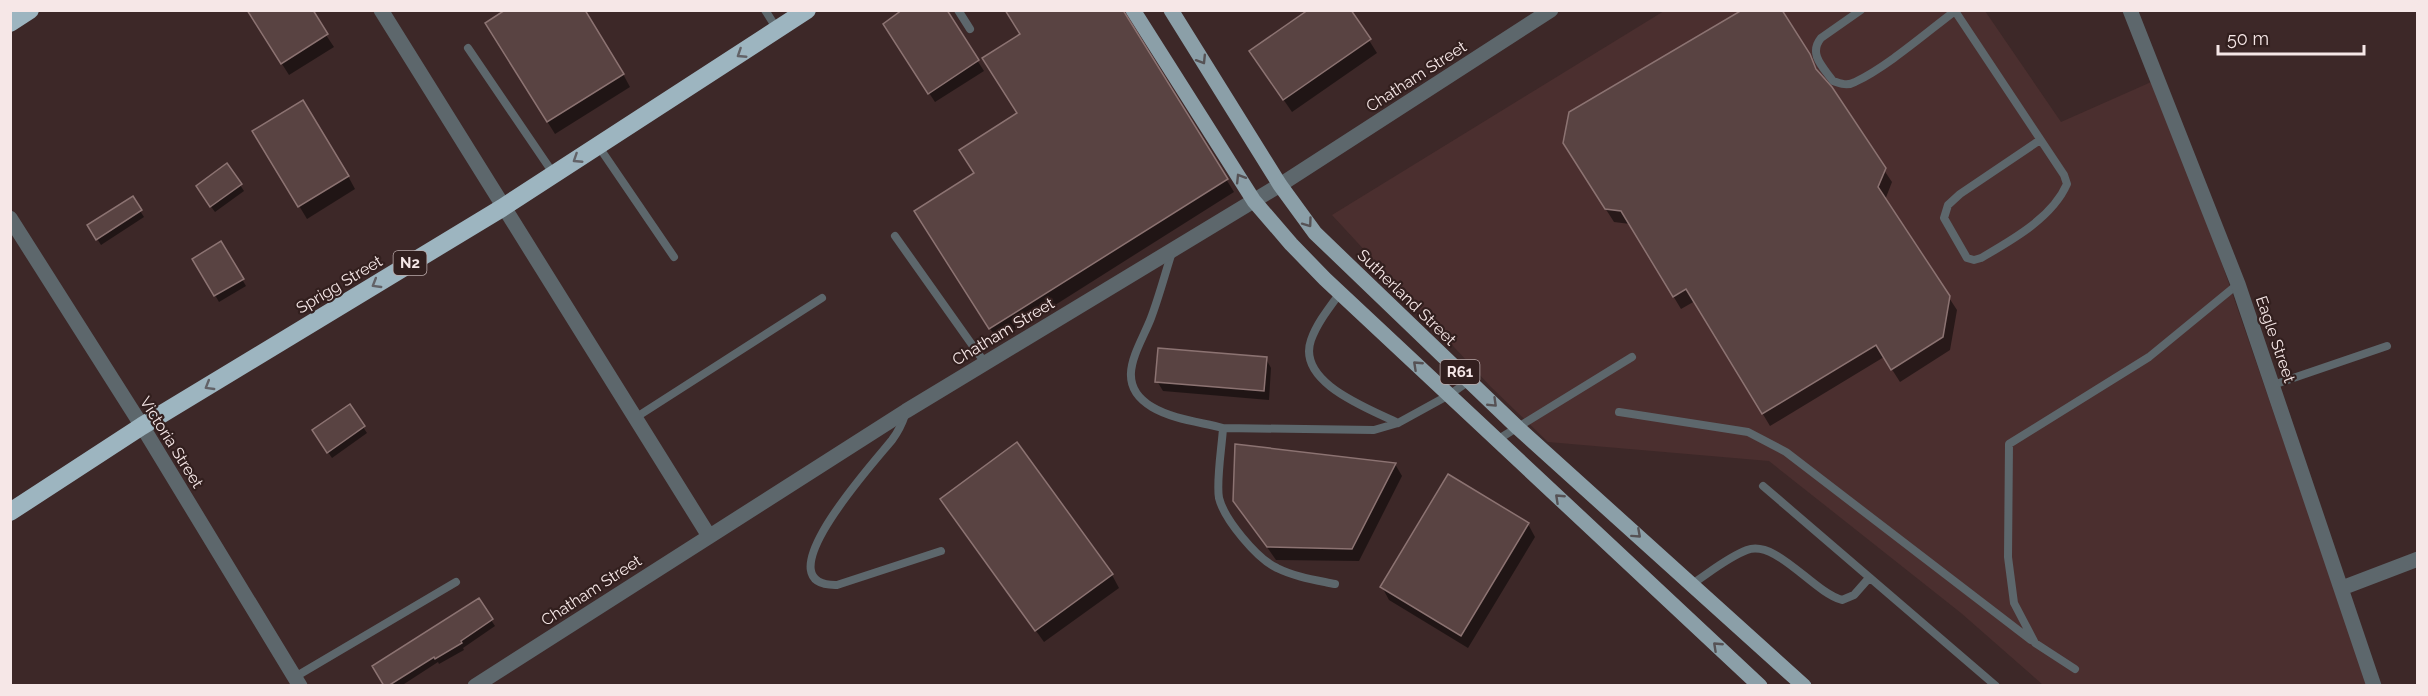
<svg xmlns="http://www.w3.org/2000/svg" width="2428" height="696" font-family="Raleway,sans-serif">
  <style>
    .built { fill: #4b2f2f }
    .shadow { fill: #0007 }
    .building { fill: #594342; stroke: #8c7372; stroke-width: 1.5 }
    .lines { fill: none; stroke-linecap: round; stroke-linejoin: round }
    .lane { stroke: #5d676c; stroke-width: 8 }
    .street { stroke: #5d676c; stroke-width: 15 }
    .primary { stroke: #8b9fa8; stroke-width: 15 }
    .highway { stroke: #9db5c0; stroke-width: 18 }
    .oneway { stroke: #626267 }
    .oneway2 { stroke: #565255 }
    .labels { text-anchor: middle; stroke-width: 4.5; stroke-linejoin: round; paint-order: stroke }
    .shield { fill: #321f1e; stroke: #bbabab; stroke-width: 1.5 }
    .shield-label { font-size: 15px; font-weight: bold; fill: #f6e7e7 }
    .street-label { font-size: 16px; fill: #f6e7e7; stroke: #321f1e }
  </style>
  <rect width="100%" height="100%" fill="#3d2828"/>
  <path class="built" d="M1664,11H1985L2061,122L2158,79L2368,685H2043L1961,613L1769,461L1548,442L1491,387L1332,215Z"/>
  <path class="shadow" d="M248,10L326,35L334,47L289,75Z
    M945,10L984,71L935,102L890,34Z
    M1122,10L1234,192L998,341L924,224L975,174L1019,114L1021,35Z
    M1350,10L1377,53L1292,112L1259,64Z
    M494,36L623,74L630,87L555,134Z
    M1809,54L1820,75L1892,182L1885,200L1957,310L1950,350L1900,382L1884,357L1770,426L1695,301L1681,309L1630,224L1614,222L1572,156Z
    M254,131L348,176L355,189L307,219Z
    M227,165L244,191L215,212L201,193Z
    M132,198L144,217L101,245L89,226Z
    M221,243L246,286L219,302L194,259Z
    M1266,359L1271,368L1269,400L1163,391L1157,381Z
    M349,406L367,433L332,458L317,436Z
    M1395,464L1402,476L1359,561L1276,560L1234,500Z
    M942,499L1112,575L1119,588L1044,642Z
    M1528,524L1535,537L1468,648L1389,600L1382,587Z
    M478,601L495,626L463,648L464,650L439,664L438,662L401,686H386Z"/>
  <path class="building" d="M247,10H313L328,34L281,64Z
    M505,10H585L624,74L547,122L485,23Z
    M902,10H947L979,60L928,94L883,24Z
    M1005,10H1123L1228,179L989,329L914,211L974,173L959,150L1017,113L982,58L1020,34Z
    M1308,10H1351L1371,39L1283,100L1249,51Z
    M1742,10H1782L1810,54L1816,69L1832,87L1886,168L1878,187L1950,296L1943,337L1891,370L1876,345L1762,414L1686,289L1673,297L1621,211L1605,209L1563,143L1569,112Z
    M303,100L349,176L298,207L252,131Z
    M227,163L242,184L210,207L196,186Z
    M133,196L142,210L96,240L87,225Z
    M221,241L244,279L214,296L192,259Z
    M1158,348L1267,357L1264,391L1155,382Z
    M350,404L365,426L327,453L312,430Z
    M1017,442L1113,574L1035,631L940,499Z
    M1235,444L1396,463L1352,549L1267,547L1233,501Z
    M1448,474L1529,523L1461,636L1380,587Z
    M479,598L493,619L461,641L462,643L435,659L434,657L388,686H384L372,666Z"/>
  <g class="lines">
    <path class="lane" d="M765,10L777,29
      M958,10L970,29
      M1861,10L1821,38C1808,54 1823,67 1833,81C1841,84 1848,86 1855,82C1887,67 1927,32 1955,11L2064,175L2067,184C2052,218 2012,240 1981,258L1974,260L1967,258L1944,218L1948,205L1960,194L2040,140
      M468,48L553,173
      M599,147L674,257
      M895,236L985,363
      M1172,252C1165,274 1159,297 1151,318C1139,349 1112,383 1152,407C1172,419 1200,422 1223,428
      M1340,293C1329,308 1317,323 1311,340C1296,383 1370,409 1398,423
      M2273,385L2387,346
      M1619,412L1748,432L1786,452L2031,640
      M905,415C902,424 898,432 892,440C877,459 759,587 837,585L941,551
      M635,418L822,298
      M1497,440L1632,357
      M1763,486L1996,686
      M1335,584C1316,580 1295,577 1277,568C1257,559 1224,519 1219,498C1216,481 1222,446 1223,428L1374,430L1398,423L1449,395L1469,381
      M1692,584C1709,573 1728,557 1747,550C1776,539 1813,592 1842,600L1854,595L1869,578
      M2075,669L2035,643L2014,603L2008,557L2009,444L2149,357L2238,284
      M295,677L456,582"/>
    <path class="street" d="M381,10L709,536
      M2130,10L2238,284L2374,686
      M10,218L142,426L300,686
      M2342,588L2418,559
      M475,686L906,411L1280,185L1551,10"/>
    <path class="primary" d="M1133,10L1254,201L1291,244L1325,279L1760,686
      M1171,10L1280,185L1315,233L1518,428L1804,686"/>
    <path class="highway" d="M10,23L30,10
      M10,512L142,426L502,208L807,10"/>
  </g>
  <defs><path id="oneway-chevron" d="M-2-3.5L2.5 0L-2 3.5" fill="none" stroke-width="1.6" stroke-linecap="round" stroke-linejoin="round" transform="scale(1.5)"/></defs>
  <g class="oneway">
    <use href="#oneway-chevron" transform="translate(741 54) rotate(147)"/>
    <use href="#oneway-chevron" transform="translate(577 159) rotate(147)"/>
    <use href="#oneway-chevron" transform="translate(376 284) rotate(149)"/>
    <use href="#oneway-chevron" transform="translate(209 386) rotate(149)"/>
  </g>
  <g class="oneway2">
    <use href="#oneway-chevron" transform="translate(1202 60) rotate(58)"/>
    <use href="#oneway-chevron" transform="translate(1240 178) rotate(-122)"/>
    <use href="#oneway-chevron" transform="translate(1308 223) rotate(54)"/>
    <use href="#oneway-chevron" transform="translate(1417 365) rotate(-137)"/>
    <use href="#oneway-chevron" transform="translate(1493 403) rotate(44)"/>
    <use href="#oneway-chevron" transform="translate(1559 498) rotate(-137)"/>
    <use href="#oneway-chevron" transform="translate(1637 534) rotate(42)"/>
    <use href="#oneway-chevron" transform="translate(1717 646) rotate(-137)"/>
  </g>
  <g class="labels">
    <g class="shield">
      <rect x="393.5" y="251" width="33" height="24" rx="4.5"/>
      <rect x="1440.5" y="360" width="39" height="24" rx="4.5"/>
    </g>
    <g class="shield-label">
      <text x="410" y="268">N2</text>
      <text x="1460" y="377">R61</text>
    </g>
    <g class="street-label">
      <text transform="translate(1416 76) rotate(-33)" y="6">Chatham Street</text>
      <text transform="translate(339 284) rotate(-31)" y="6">Sprigg Street</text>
      <text transform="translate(1407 297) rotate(44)" y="6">Sutherland Street</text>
      <text transform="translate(1003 331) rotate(-31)" y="6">Chatham Street</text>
      <text transform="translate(2276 339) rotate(71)" y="6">Eagle Street</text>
      <text transform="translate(172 442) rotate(58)" y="6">Victoria Street</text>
      <text transform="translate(591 590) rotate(-33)" y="6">Chatham Street</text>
    </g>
  </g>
  <rect width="2428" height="696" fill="none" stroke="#f6e7e7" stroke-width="24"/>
  <path d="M2218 45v9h146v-9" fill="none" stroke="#f6e7e7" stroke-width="3"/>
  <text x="2227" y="45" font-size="18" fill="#f6e7e7" stroke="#321f1e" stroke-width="4.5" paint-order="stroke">50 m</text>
</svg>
